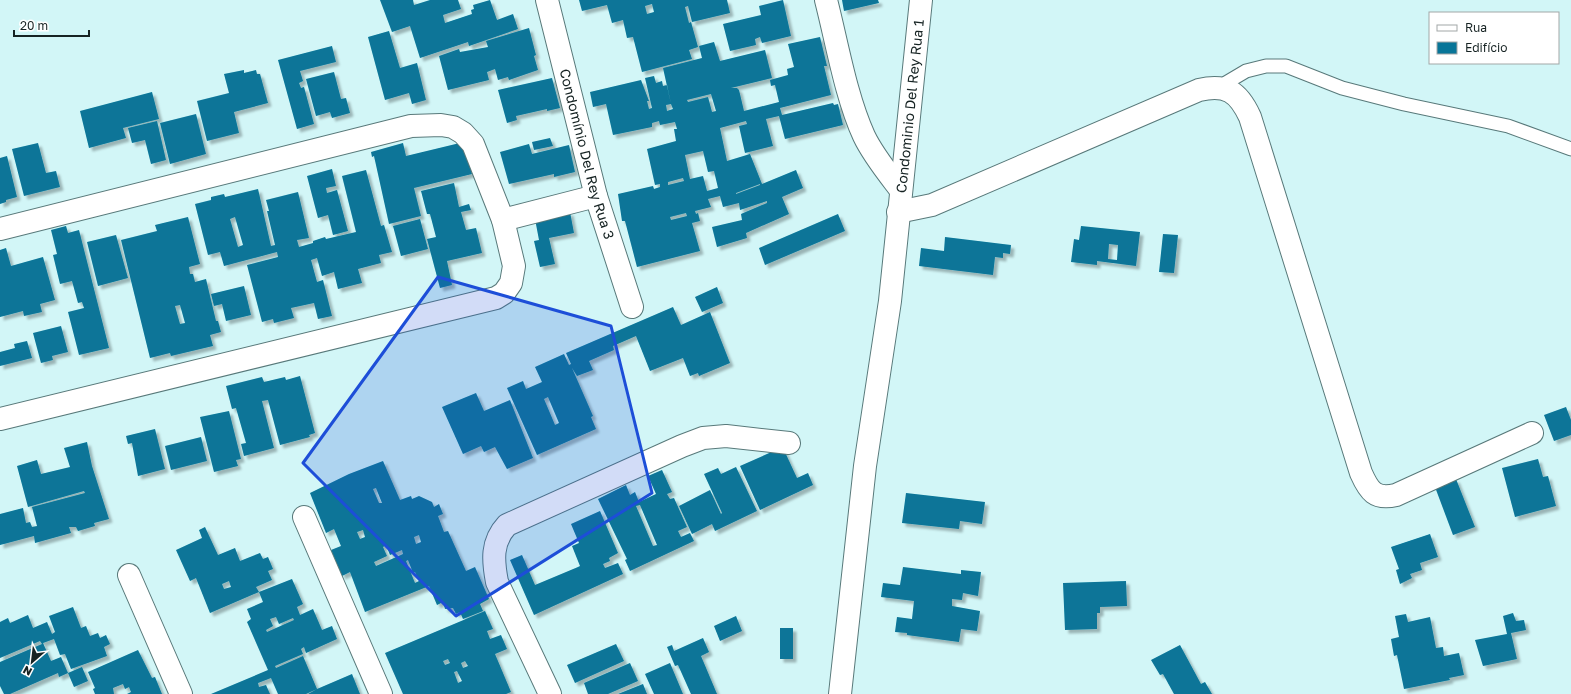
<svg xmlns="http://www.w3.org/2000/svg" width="1571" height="694" font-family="'Golos Text',sans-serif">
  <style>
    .building { fill: #087598; fill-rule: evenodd; filter: url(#shadow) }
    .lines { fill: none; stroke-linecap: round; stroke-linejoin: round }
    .lane-casing { stroke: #58797a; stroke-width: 15 }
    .street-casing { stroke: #58797a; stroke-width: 24 }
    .secondary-casing { stroke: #58797a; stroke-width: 24 }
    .lane { stroke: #fff; stroke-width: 13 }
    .street { stroke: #fff; stroke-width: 22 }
    .secondary { stroke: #fff; stroke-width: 22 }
    .marked { fill: #1d4ed8; fill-opacity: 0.2; stroke: #1d4ed8; stroke-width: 3; stroke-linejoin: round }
    .labels { text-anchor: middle; stroke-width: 3; stroke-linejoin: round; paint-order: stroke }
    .street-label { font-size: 14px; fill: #162323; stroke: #fff }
  </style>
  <defs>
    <filter id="shadow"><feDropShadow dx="3.5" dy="3.5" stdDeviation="1" flood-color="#0004"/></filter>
  </defs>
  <rect width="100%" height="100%" fill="#d2f6f7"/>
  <path class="building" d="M380,0H413L414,5L430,0H458L461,9L443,15L445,23L472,14L471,10L474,9L473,5L490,0L497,20L513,14L518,29L469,46L468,42L420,58L410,26L392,32Z
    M579,0H727L730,13L692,22L688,6L685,7L689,23L691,22L698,47L689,50L692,59L642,72L633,37L627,38L623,20L612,23L607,5L582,11ZM652,4L654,12L647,14L645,6Z
    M783,0L791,36L762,43L760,37L755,39L756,45L730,51L723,24L761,15L759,6Z
    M842,0H878L879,3L844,11Z
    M529,28L536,55L534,56L538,70L509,80L508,77L498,80L495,69L487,72L489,80L448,90L439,56L459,49L460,52L488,47L486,41Z
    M389,31L400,68L417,63L426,100L412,104L409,93L385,100L368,37Z
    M820,37L827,66H824L831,95L780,108L782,115L833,103L834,105L838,104L843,125L785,139L779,116L766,119L773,146L745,153L739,126L747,124L746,121L720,128L727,161L750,154L762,184L796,170L803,188L782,197L789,214L746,233L747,238L717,247L712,227L742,220L741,214L767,203V201L740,210L739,203L723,207L720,196L708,199L711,207L695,211L696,214L698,213L700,221L692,223L700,251L637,267L625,221H622L618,194L653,186L654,189L660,187V184L655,185L647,149L676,141L674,129H677L675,122L660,125L659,121L652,123V127L613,135L606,104L593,107L590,92L641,80L649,101H647L649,109L652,108L645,78L654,76L656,83L662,81L663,86L667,85L671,104L663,68L702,58L699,46L714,42L720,61L765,50L772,78L731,88H737L739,90L744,111L779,102L775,85L771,86L770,80L788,75L787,69L794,67L788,44ZM711,94L716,111L712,112L708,97L688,102L687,100ZM671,104L673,109L667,111L666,105ZM703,151L708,172L714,171L718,188L707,191L703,176L690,179L685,155ZM683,178L684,181L668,185V182ZM760,184V185L736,194V193ZM686,213L687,216L671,220L670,217Z
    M332,46L336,62L300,71L303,81L299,83L301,88L304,87L314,124L297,129L278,60Z
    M244,70V73L256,70L257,74H260L268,103L234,112L239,133L207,141L197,101L229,93L224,74Z
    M334,72L341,99L346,98L350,113L332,118L330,112L316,116L306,79Z
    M552,78L560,108L547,111V109L516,116L517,120L507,123L498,90Z
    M152,92L159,119L123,128L126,138L89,148L80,111Z
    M196,114L206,154L170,164L160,123Z
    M157,121L166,160L151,164L145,140L132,143L128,128Z
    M550,138L553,146L534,150L532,142Z
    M464,142L472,174L414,188L421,216L389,224L374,156L372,157L371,152L403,143L406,156Z
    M38,143L46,173L56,171L60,187L24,196L12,149Z
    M529,144L532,154L569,145L575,172L554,177V174L509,184L500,152Z
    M7,156L17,197L6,200V202L0,204V158Z
    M332,169L336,186L326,188L327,193L337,190L348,231L333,235L328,215L318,218L307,176Z
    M366,170L381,226L384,225L392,252L379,255L381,263L358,269L362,283L338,289L334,272L322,276L317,258L311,260L317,282L323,280L332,316L318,319L314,303L291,308L294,318L274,323L273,319L262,322L247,265L278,257L277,252L224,266L220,252L208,255L195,204L211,200V197L224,194L225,197L258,189L271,246L275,245L267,211H269L266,200L298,192L309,238L297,240L299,247L313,243V241L325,237L326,239L356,232L342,176ZM235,217L243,245L238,247L230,219Z
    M454,183L459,207L469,204L471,210L461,212L466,230L476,228L482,253L447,261L452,285L440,288L427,239L436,237L430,214H427L421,191Z
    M570,212L574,233L549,238L555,264L540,267L534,241L539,240L535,219Z
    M838,214L845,231L765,265L759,248Z
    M188,217L200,264L189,267L190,274H193L195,282L206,279L216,321H218L221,332L210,335L213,346L171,356L170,353L150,358L121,240L157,231L155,225ZM180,305L185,323L180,324L175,306Z
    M420,219L428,249L401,256L393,226Z
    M66,226L68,233L79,230L109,348L79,355L68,312L84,308L82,302L78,303L72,281L60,284L53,255L57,254L51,230Z
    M1081,226L1140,232L1136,266L1097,261V265L1071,262L1074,239L1079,240ZM1109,244L1118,245L1117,260L1108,259Z
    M1163,234L1178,235L1174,273L1159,272Z
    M116,235L128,278L98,286L87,242Z
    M945,237L1011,245L1010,254L1003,253V258L995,257L993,275L919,266L921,248L944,251Z
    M6,248L11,266L43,257L55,300L40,304L42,312L24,316L23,311L0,317V250Z
    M244,286L251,315L226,321L222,304L214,306L211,294Z
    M717,287L723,303L702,312L695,297Z
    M673,307L681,325L710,312L730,363L699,376L698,373L690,376L683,358L650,371L636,336L613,346L614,350L589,361L593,370L577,376L572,368L593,416L591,417L596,429L537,455L507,388L523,381L526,389L542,382L535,367L564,354L569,365L571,364L566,353ZM548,397L559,423L555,425L544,399Z
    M61,326L68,352L52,356L53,360L41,363L33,333Z
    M27,341L32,358L0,366V352L15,348L14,344Z
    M300,376L315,433L309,435L310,437L280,445L268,400L262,401L274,448L244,456L241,444L246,443L236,408L232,409L226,386L262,377L264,382L285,377L286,380Z
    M476,393L484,411L510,400L533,458L507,469L495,447L484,452L481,446L463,454L442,407Z
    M1566,407L1571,420V435L1554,441L1544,415Z
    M229,411L241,459L236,460L238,466L214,472L200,417Z
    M155,429L165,469L138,476L132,443L128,444L126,436Z
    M201,437L207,461L171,470L165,446Z
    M87,442L92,466L109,519L94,523L95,526L78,531L76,527H69L71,533L35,543L34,536L0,545V514L23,508L26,523L30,522L32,527L37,526L32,507L85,493L84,491L28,507L17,466L37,460L41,474L70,467L64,448Z
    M776,450H784L797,478L808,473L813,485L760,510L740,466Z
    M1538,459L1543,477L1548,476L1556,506L1515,517L1502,468Z
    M383,461L400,500L411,496L412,499L419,496L432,502L434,507L439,504L443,514L438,516L444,532L448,531L466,571L475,567L489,599L480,604L483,611L463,619L460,612L456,614L453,608L445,609L443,602L437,605L429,586L365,612L350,572L342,576L331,550L341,546L334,529L326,533L310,493L349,474ZM376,488L382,503H379L373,489ZM363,530L365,537L360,539L357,532ZM419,535L421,542L416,544L414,537ZM386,545L390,555L402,550L403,554L376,566L374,562L387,556L383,547ZM408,560L413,573L415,572L419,581L415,583L406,561Z
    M736,467L757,511L715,531L712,524L692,534L679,506L710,490L721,514L722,513L704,474L718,468L721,474Z
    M662,470L672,492L667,494L670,499L674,498L687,527L678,531L681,537L690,533L694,541L630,571L625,560L627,559L598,499L626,485L630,495L635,492L639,502L656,494L648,476ZM640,505L657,545L653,546L636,506Z
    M1456,479L1475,527L1453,535L1435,487Z
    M906,493L985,502L982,524L960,521L959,529L902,523Z
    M600,511L618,553L609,558L610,561L603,564L605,568L618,563L623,574L534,615L510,560L522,555L535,585L578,567L580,566L572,546L579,543L571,524Z
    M205,527L218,555L235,548L240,561L260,553L263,559L268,557L273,569L268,571L272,580L256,587L259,592L210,613L196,578L190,581L176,550L202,538L199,530ZM229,581L231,587L224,589L222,584Z
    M1430,534L1438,557L1420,563L1422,570L1410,574L1412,578L1400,584L1396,570L1399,569L1391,547Z
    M903,567L961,574V570L981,572L978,596L963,593L962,600L952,599V606L980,611L977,631L961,629L959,642L907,635V633L895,632L897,617L912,619L914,601L881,597L883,583L900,585Z
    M292,579L303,604L297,607L300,615L313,609L322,630L332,626L337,639L306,653L304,647L301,649L303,654L275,666L276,668L303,656L317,689L306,694H278L271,678L258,683L259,687L266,685L270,694H211L268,670L247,622L251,619L247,609L263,602L259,592ZM276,617L279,624L293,618L294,620L267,632L266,630L273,626L270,619Z
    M1126,581L1127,606L1100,607V613H1097V629L1065,630L1063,583Z
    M73,607L81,628L86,626L90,636L98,633L100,638L106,635L110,644L104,647L107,656L71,669L65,654L60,655L54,639L43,643L51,661L61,657L68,673L59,677L58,673L10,694H4L0,686V662L42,644L40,641L0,658V622L8,618L10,623L28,615L33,628L47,622L52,634L55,632L49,616Z
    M485,611L493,629L487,631L490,639L501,635L507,649L495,654L511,692L506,694H403L385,653ZM448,659L450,663L445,665L443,661ZM465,661L468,666L463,668L461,663ZM457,671L462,681L458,683L454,672Z
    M1513,613L1516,621L1524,620L1526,630L1511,633L1517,659L1483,666L1475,640L1507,634L1503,616Z
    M1406,614L1408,622L1430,617L1436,648L1443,647L1444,656L1459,653L1464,675L1449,678L1450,680L1404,689L1397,655L1394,656L1391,639L1399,637L1395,616Z
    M736,616L742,631L720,641L714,626Z
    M780,628H793V659H780Z
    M703,638L709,652L701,656L717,694H691L678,665L675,666L667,647L672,645L674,651Z
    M616,644L624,661L575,683L567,665Z
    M1180,645L1201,684L1205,682L1212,694H1174L1163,674L1160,675L1151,660Z
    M138,650L152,678L155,677L162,694H127L131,692L129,687L125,689L123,684L113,688L114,694H95L93,689L95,688L88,672Z
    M630,663L638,681L608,694H588L584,683Z
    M670,663L683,694H654L645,674Z
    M82,667L88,681L74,687L68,673Z
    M352,674L360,694H308L317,689Z
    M643,684L647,694H618Z"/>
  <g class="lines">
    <g class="lane-casing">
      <path id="lane" d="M1219,87L1246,71L1266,66H1286L1342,88L1404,104L1508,126L1571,149"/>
    </g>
    <g class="street-casing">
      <g id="street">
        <path id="s1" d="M547,0L596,196L632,307"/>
        <path d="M826,0C837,43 846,97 864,136C873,155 887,172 900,189"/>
        <path d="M898,212L932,205L1199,90C1226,84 1238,91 1250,117L1361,473C1369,491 1375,500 1396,495L1532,433"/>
        <path d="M503,220L596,196"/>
        <path d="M0,229L411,126L441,125L453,127L463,133L473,144L503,220L514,266L511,283L504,293L496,298L0,419"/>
        <path d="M304,517L381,694"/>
        <path d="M129,575L181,694"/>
        <path d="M550,694L497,582C493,561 491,542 507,525L682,446L703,438L726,436L789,443"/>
      </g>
    </g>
    <g class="secondary-casing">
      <g id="secondary">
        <path id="s2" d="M840,694L865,466L890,301L921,0"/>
      </g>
    </g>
    <use href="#lane" class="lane"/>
    <use href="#street" class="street"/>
    <use href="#secondary" class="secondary"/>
  </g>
  <path class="marked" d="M438,277L611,326L652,493L456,616L303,463Z"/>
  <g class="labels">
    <g class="street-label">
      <text dy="5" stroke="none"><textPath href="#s2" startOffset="592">Condominio Del Rey Rua 1</textPath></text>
      <text dy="5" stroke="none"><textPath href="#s1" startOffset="159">Condomínio Del Rey Rua 3</textPath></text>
    </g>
  </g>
  <rect x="1429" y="12" width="130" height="52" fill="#ffffff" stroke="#a2a7a7"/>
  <rect x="1437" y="25" width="20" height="6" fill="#ffffff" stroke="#a2a7a7"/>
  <text x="1465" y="32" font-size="12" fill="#162323">Rua</text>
  <rect x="1437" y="42" width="20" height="12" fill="#087598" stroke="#a2a7a7"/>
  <text x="1465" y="52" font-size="12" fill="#162323">Edifício</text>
  <g transform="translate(32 662) rotate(208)" stroke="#ffffff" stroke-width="3" paint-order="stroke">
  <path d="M0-3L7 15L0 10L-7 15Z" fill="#162323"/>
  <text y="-6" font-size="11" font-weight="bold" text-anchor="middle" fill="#162323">N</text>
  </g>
  <path d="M14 30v6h75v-6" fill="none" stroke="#162323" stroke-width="2"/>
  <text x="20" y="30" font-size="12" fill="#162323" stroke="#ffffff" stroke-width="3" paint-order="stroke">20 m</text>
</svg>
